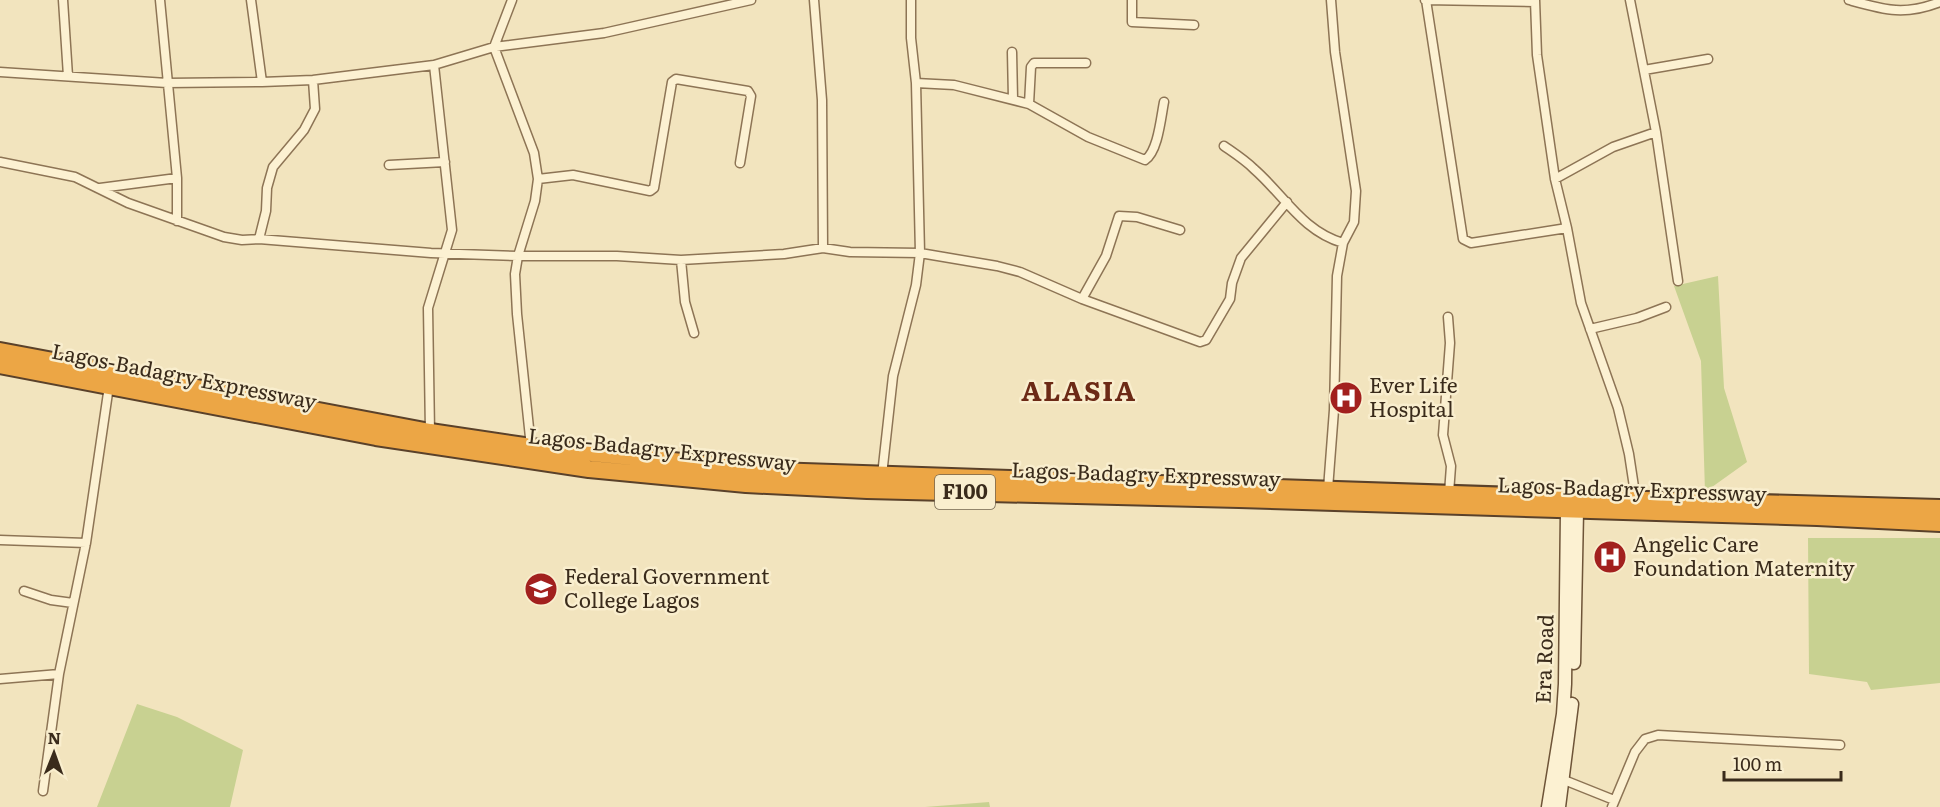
<svg xmlns="http://www.w3.org/2000/svg" width="1940" height="807" font-family="Literata,serif">
  <style>
    .green { fill: #c8d191 }
    .lines { fill: none; stroke-linecap: round; stroke-linejoin: round }
    .street-casing { stroke: #8d7455; stroke-width: 11 }
    .secondary-casing { stroke: #6e5438; stroke-width: 15 }
    .highway-casing { stroke: #5a412a; stroke-width: 20 }
    .street { stroke: #fcf1d2; stroke-width: 8 }
    .secondary { stroke: #fcf1d2; stroke-width: 12 }
    .highway { stroke: #eca645; stroke-width: 16 }
    .labels { text-anchor: middle; stroke-width: 5; stroke-linejoin: round; paint-order: stroke }
    .shield { fill: #f9eece; stroke: #736651; stroke-width: 1.5 }
    .shield-label { font-size: 20px; font-weight: bold; fill: #3a2b1b }
    .street-label { font-size: 21px; fill: #3a2b1b; stroke: #f9eece }
    .poi-label { font-size: 21px; fill: #3a2b1b; stroke: #f9eece; text-anchor: start }
    .district-label { font-size: 27px; font-weight: bold; letter-spacing: 1.5px; fill: #6c2a16; stroke: #f9eece }
  </style>
  <rect width="100%" height="100%" fill="#f2e4be"/>
  <path class="green" d="M1718,276L1724,388L1747,462L1705,492L1701,361L1674,286Z
    M1808,538H1940V683L1871,690L1867,682L1809,674Z
    M137,704L177,717L243,750L230,807H89H97Z
    M989,802L990,807H925Z"/>
  <g class="lines">
    <g class="street-casing">
      <path id="street" d="M63,0L68,76
        M160,0L177,178V221
        M251,0L262,82
        M512,0L494,47L534,153L538,179L535,201L518,256L515,274L517,314L531,447
        M814,0L822,100L823,248
        M1132,0V22L1194,25
        M1425,0L1534,2
        M1426,0L1463,239L1471,243L1567,228
        M1535,0L1537,55L1555,179L1567,228L1581,303L1618,408L1629,454L1636,500
        M1630,0L1656,132L1678,281
        M1849,0C1885,10 1904,16 1940,2
        M1012,52L1013,99
        M1644,70L1708,59
        M0,72L167,83L262,82L313,80L434,65L494,47L604,33L751,0
        M916,83L954,85L1029,104L1088,137L1145,160C1158,152 1161,117 1164,102
        M1029,104L1031,67L1034,63H1086
        M1224,146C1234,153 1245,160 1254,169C1284,195 1302,231 1343,243
        M0,162L75,177L128,203L224,237L242,240L259,239L431,253L518,256H617L681,260L784,254L823,248L850,252L920,253L997,266L1020,272L1082,299L1200,342L1206,340L1230,299L1232,283L1241,258L1287,202
        M389,165L445,162
        M538,179L573,175L650,191L654,188L672,82L676,79L748,91L751,96L740,163
        M1555,179L1613,147L1656,132
        M100,188L177,178
        M259,239L266,211L267,188L273,167L304,130L315,109L313,80
        M681,260L685,302L694,333
        M1082,299L1106,256L1119,216L1137,217L1180,230
        M1448,317L1450,343L1443,435L1451,466L1449,493
        M1590,329L1637,318L1666,307
        M430,432L428,308L452,230L434,65
        M882,475L893,376L916,285L920,253L916,83L911,38V0
        M1328,489L1334,410L1337,276L1343,243L1354,222L1356,191L1335,52L1331,0
        M0,540L86,543
        M24,591L51,600L73,603
        M0,679L59,674
        M1564,780L1614,800
        M43,791L59,674L86,543L109,386
        M1612,807L1635,752L1645,739L1658,735L1840,745"/>
    </g>
    <g class="secondary-casing">
      <path id="secondary" d="M1574,663L1577,511
        M1548,807L1563,714L1565,684L1567,511
        M1559,807L1572,704"/>
    </g>
    <g class="highway-casing">
      <path id="highway" d="M0,351L430,432L531,447L774,471L1574,498L1940,508
        M0,365L376,437L589,469L746,484L867,490L1239,499L1817,517L1940,523"/>
    </g>
    <use href="#street" class="street"/>
    <use href="#secondary" class="secondary"/>
    <use href="#highway" class="highway"/>
  </g>
  <defs>
    <g id="hospital-disc" transform="scale(1.725)"><circle r="9.5" fill="#a2201e" stroke="#f9eece"/><path d="M-5-5h3v3.5h4V-5h3V5h-3V1.5h-4V5h-3Z" fill="#fff"/></g>
    <g id="school-disc" transform="scale(1.725)"><circle r="9.5" fill="#a2201e" stroke="#f9eece"/><path d="M0-5L7-2L0 1L-7-2ZM-4 1L0 2.5L4 1V4Q0 6-4 4Z" fill="#fff"/></g>
  </defs>
  <g fill-rule="evenodd">
    <use href="#hospital-disc" x="1346" y="398"/>
    <use href="#hospital-disc" x="1610" y="557"/>
    <use href="#school-disc" x="541" y="589"/>
  </g>
  <g class="labels">
    <rect class="shield" x="935" y="475" width="60" height="34" rx="4.5"/>
    <g class="shield-label">
      <text x="965" y="499">F100</text>
    </g>
    <g class="street-label">
      <text transform="translate(184 377) rotate(11)" y="7">Lagos-Badagry Expressway</text>
      <text transform="translate(662 450) rotate(6)" y="7">Lagos-Badagry Expressway</text>
      <text transform="translate(1146 475) rotate(2)" y="7">Lagos-Badagry Expressway</text>
      <text transform="translate(1632 490) rotate(2)" y="7">Lagos-Badagry Expressway</text>
      <text transform="translate(1545 659) rotate(-88)" y="7">Era Road</text>
    </g>
    <g class="poi-label">
      <text x="1369" y="393">Ever Life<tspan x="1369" dy="24">Hospital</tspan></text>
      <text x="1633" y="552">Angelic Care<tspan x="1633" dy="24">Foundation Maternity</tspan></text>
      <text x="564" y="584">Federal Government<tspan x="564" dy="24">College Lagos</tspan></text>
    </g>
    <g class="district-label">
      <text x="1079" y="401">ALASIA</text>
    </g>
  </g>
  <g transform="translate(54 753) rotate(1)" stroke="#f9eece" stroke-width="4.5" paint-order="stroke">
  <path d="M0-4.5L10 22L0 15L-10 22Z" fill="#3a2b1b"/>
  <text y="-9" font-size="16" font-weight="bold" text-anchor="middle" fill="#3a2b1b">N</text>
  </g>
  <path d="M1724 771v9h117v-9" fill="none" stroke="#3a2b1b" stroke-width="3"/>
  <text x="1733" y="771" font-size="18" fill="#3a2b1b" stroke="#f9eece" stroke-width="4.5" paint-order="stroke">100 m</text>
</svg>
